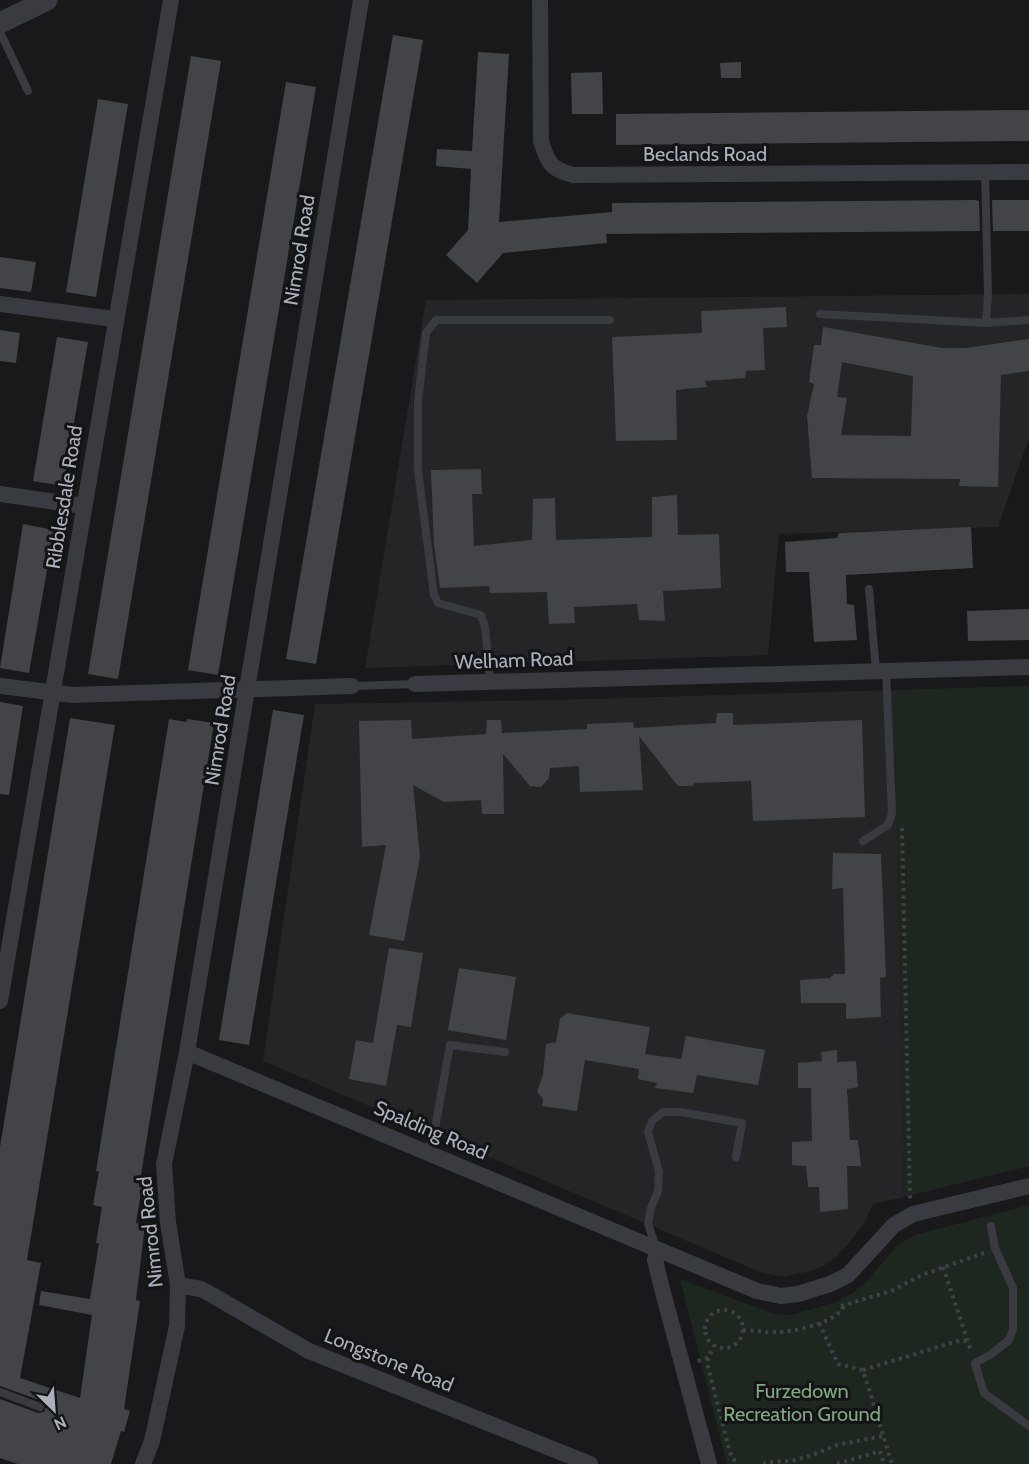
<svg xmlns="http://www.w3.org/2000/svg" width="1029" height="1464" font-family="Cabin,sans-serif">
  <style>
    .built { fill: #252528 }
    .green { fill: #1e271f }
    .building { fill: #434448; fill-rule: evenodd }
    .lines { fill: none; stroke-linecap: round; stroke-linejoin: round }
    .path { stroke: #3f4248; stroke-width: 4; stroke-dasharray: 3 4.5; stroke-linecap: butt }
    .service { stroke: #393b41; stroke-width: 8 }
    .minor { stroke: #393b41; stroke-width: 16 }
    .tertiary { stroke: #393b41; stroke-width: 21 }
    .labels { text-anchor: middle; stroke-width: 6; stroke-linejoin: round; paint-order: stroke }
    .street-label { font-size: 20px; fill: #aab0bc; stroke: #141416 }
    .park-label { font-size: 20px; fill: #7fa980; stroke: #141416 }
  </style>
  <rect width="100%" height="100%" fill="#19191b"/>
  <path class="built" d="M1029,294V438L998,527L779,534L768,655L365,668L426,300Z
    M894,690L904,1197L873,1204L865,1222L850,1242L835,1258L825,1265L814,1270L784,1277L760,1272L263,1061L315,704L557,700Z"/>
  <path class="green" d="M1029,686V1166L904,1197L894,690Z
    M1029,1205V1464H727L680,1279L774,1314L790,1315L835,1303L854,1292L869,1279L897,1245L915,1235Z"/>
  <path class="building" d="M393,35L423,40L316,664L286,659Z
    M478,52L509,54L499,222L612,212V203L975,200L979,201L980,231L606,234L607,243L503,253L477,283L446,255L468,230L471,169L436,166L437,149L472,151Z
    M191,56L221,61L118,679L88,674Z
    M741,62V78H721L720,63Z
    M602,72L603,114H572L571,73Z
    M286,82L316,87L218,675L188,670Z
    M98,99L128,104L96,297L66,292Z
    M1029,110V141L616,145V114Z
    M992,200H1029V231H993Z
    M0,257L36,262L31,292L0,288Z
    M786,307L787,327L763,328L765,370L746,371L745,378L705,381L707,387L676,390L677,440L616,441L612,337L702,333L701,311Z
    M823,327L942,348H966L1029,339V371L1001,375L998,487L959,486L960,479L812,478L807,416L814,384L809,382L814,345H821ZM842,362L913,376L911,436L841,435L847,398L837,397Z
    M0,330L20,333L16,363L0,361Z
    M57,337L88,342L63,486L33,481Z
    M481,469L482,494H472L474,546L532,540L533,499L555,498L556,540L652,537V497L677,495L678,535L719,534L721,588L663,591L665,621L639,620L637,604L574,607L575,623L549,624L547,592L490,593L489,586L440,588L434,544L431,470Z
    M23,524L54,530L29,673L0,668Z
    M971,527L973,568L846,575L847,604L854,605L857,640L814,642L809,572H786L785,542L837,538L839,533Z
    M1029,609V640L968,641L967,611Z
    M0,702L23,706L9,795L0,794Z
    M273,710L304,715L249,1045L219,1040Z
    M717,713H733V725L862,720L865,817L753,821L751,781L695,783L692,786H678L639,736L643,790L580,792L579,766L550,768L549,778L541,787L530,786L503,754L504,814H482L481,800L444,802L413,785L420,857L404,941L369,935L386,845L362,847L359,721L411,720L412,739L486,734L487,720H501L502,733L587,729V724L633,722L634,728L716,723Z
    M70,718L115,725L27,1260L41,1263L20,1378L80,1398L92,1315L39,1305L41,1291L90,1299L99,1243H96L102,1207L93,1205L99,1171H96L169,719L186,722L187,719L214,723L139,1187H142L136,1223L145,1225L136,1300L140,1301L124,1409L130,1411L124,1432L121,1431L111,1464H18L0,1458V1399L38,1413L44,1412L46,1407L42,1401L0,1386V1147Z
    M833,853L881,854L886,977L880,978L881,1017L846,1019V1003H801L800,980L830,978L834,974H845L843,888L832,889Z
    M389,948L423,953L411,1027L397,1025L386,1086L349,1079L356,1040L373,1043Z
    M459,968L516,977L506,1040L448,1030Z
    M567,1013L650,1027L645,1054L681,1059L686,1036L765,1050L758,1085L697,1075L693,1093L655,1088L657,1083L638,1079L639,1069L585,1060L577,1111L542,1106L543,1099L537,1092L543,1075L546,1044L556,1042L560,1019Z
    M837,1050V1062L856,1061L858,1087L847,1089L850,1140H858L861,1166H847L848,1209L820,1212L819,1187H808L806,1166L792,1165V1142L812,1141L811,1088H798V1063L822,1061L821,1052Z"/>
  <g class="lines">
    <path class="path" d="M902,828L910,1199
      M943,1267L971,1351
      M841,1306L891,1291L924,1274L984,1253
      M705 1329a19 19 0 1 1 38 0a19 19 0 1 1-38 0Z
      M819,1323L838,1364L863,1370L892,1464
      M743,1330C754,1330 766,1333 777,1332C794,1332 834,1323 843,1308L841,1304
      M708,1358L707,1363L729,1449L732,1458L739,1464
      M698,1361L708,1358L714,1346
      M863,1370L961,1340L967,1341
      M763,1464L769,1462L791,1461L810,1456L837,1445L883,1436
      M837,1464L880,1451L884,1464"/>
    <path class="service" d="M0,32L28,91
      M820,314L986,323L988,295L985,172
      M986,323L1029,320
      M869,589L876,671
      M490,681L485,627L481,615L438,603L434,595L418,470V401L426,333L436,320H610
      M352,686L415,684
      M863,841L888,825L892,813L886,670
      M428,1151L434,1134L450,1045L505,1052
      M991,1226L995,1248L1013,1288V1329L1009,1340L990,1355L975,1363L984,1393L1029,1426
      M656,1247L648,1224L651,1208L658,1191L659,1172L648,1132L652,1121L663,1112H681L742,1123L736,1157
      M0,1392L40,1407"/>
    <path class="minor" d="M540,0L541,141C548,164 551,169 573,175L1029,172
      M0,304L114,319
      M0,494L84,506
      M415,684L1029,667
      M0,686L73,695L352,686
      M0,1001C58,667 112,333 171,0
      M187,1052L757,1291L781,1296L798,1294L830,1284L848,1275L894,1225L913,1214L1029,1186
      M657,1250L655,1260L661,1285L709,1464
      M178,1285L201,1289L212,1295L309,1351L590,1464
      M143,1464L152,1441L177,1326L178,1285L168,1222L164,1164L187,1052L361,0"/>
    <path class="tertiary" d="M0,23L47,0"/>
  </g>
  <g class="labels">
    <g class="street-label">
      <text x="705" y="161">Beclands Road</text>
      <text transform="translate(299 250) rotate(-81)" y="7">Nimrod Road</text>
      <text transform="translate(64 497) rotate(-81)" y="7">Ribblesdale Road</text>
      <text transform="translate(514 660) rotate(-2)" y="7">Welham Road</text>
      <text transform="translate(220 730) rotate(-81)" y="7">Nimrod Road</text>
      <text transform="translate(431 1130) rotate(23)" y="7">Spalding Road</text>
      <text transform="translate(150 1232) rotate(-96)" y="7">Nimrod Road</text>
      <text transform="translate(389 1360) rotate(22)" y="7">Longstone Road</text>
    </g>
    <g class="park-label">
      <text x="802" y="1398">Furzedown<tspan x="802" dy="23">Recreation Ground</tspan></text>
    </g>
  </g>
  <g transform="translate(54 1410) rotate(155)" stroke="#141416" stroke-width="4.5" paint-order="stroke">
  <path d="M0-4.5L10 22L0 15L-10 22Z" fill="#aab0bc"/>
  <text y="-9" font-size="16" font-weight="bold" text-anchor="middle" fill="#aab0bc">N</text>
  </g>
</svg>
